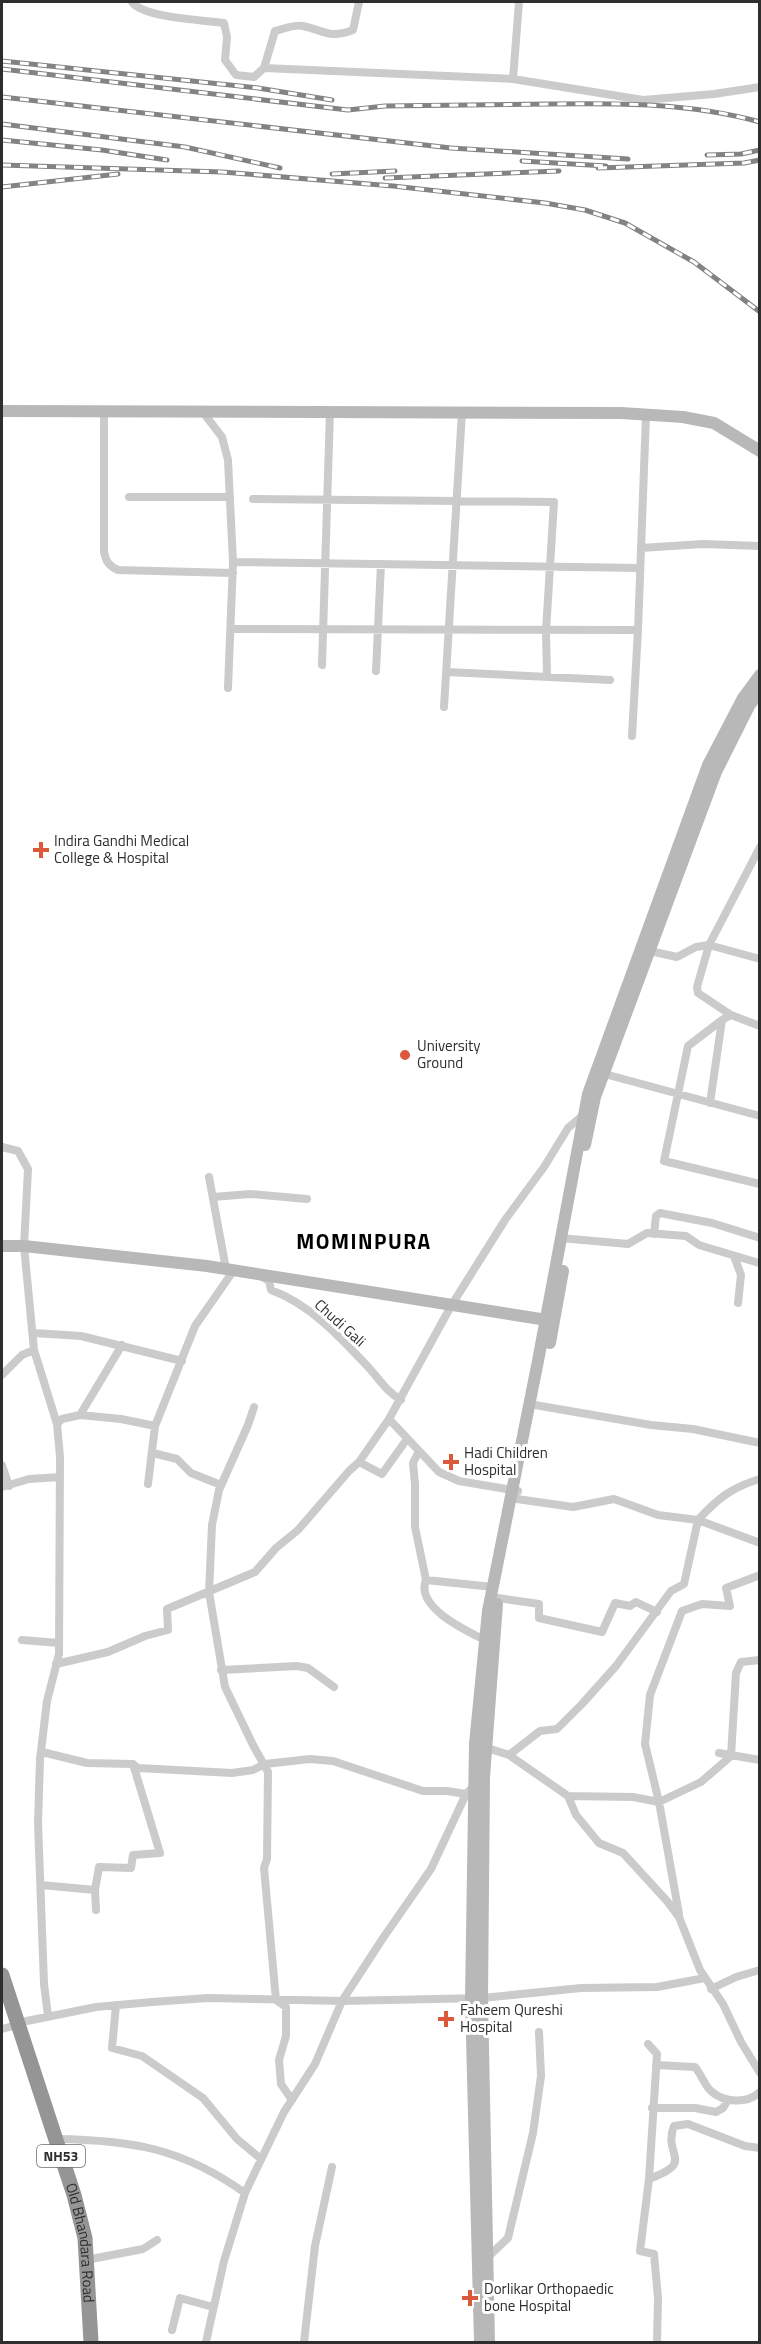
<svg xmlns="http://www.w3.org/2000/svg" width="761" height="2344" font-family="'Titillium Web',sans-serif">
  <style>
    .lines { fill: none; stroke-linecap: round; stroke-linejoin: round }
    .street { stroke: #cbcbcb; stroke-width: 8 }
    .secondary { stroke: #b8b8b8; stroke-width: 12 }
    .highway { stroke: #959595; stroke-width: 15 }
    .rail-casing { stroke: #838383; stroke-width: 5 }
    .rail { stroke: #fff; stroke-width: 3; stroke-dasharray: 9; stroke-linecap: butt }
    .poi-dot { fill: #db583a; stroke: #fff; stroke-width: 2 }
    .labels { text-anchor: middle; stroke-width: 6; stroke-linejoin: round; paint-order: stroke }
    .shield { fill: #fff; stroke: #6d6d6d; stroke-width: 1.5 }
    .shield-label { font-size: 14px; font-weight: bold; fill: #2e2e2e }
    .poi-label { font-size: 15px; fill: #2e2e2e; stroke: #fff; text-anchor: start }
    .street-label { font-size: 15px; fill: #2e2e2e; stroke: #fff }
    .district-label { font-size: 21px; font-weight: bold; letter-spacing: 1.5px; fill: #000; stroke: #fff }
  </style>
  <rect width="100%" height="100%" fill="#fff"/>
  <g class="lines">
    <path class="street" d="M132,2C144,18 203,20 224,23L227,37L225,60L236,75L254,77L264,68L275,31C283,29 295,24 303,26C326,31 328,39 353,30L359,2
      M519,2L513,79L643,100L714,94L760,87
      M264,68L513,79
      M104,411V552C106,562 109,566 118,570L233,573
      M202,411L222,437L228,460L233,562L228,688
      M129,497H230
      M253,499L554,502L546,631L547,677
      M641,548L703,544L760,546
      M233,562L640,568
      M231,629L638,630
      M322,665L330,411
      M376,671L381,564
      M447,672L610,680
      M444,707L462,412
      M632,736L638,630L646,415
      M650,951L677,957L696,947L709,945L760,959
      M731,1015L698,993L697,987L709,945L760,847
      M722,1020L688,1046L664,1161L760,1184
      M601,1073L760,1116
      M710,1103L722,1020L731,1015L760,1026
      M2,1147L18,1151L28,1169L24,1246L34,1350L57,1424L60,1457L59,1654L47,1701L40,1759L38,1823L44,1984L48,2016
      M209,1177L226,1269
      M213,1197L250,1194L307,1199
      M654,1234L656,1216L660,1213L712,1223L760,1238
      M560,1238L628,1244L647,1233L686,1236L699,1245L759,1263
      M734,1256L741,1275L738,1303
      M261,1276L269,1281L271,1290C310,1304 341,1338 369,1368C380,1380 386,1391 401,1400
      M34,1333L81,1336L182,1361
      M2,1375L22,1355L34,1350
      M529,1404L651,1425L693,1429L760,1443
      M254,1407L248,1425L219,1490L212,1525L209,1592L225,1687L253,1745L268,1772L267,1859L264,1868L276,2000L286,2007V2036L279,2060L281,2084L292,2100
      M80,1415L121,1419L155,1426
      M57,1424L62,1419L80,1415L122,1345
      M419,1451L413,1463L415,1484V1527L426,1580C415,1607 465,1630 485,1640
      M153,1453L177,1459L191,1473L221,1485
      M359,1462L382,1474L407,1439
      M2,1465L9,1486
      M148,1484L155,1426L195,1326L234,1270
      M2,1487L29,1479L60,1477
      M518,1491L459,1481L439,1472L389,1419L451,1306L505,1220L544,1167L568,1128L582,1116
      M510,1498L573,1507L614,1499L658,1515L698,1520C717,1499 732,1487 760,1479
      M426,1580L493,1587
      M498,1598L539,1604V1618L602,1632L615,1603L630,1606L636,1602L657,1612
      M22,1640L59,1643
      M56,1664L108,1652L145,1636L168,1630L167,1609L255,1572L276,1548L298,1530L349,1471L359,1462L389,1419
      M221,1670L297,1666L308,1668L334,1687
      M481,1746L509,1755L568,1796L576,1815L599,1843L623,1853L667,1901L679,1917L700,1970L723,2004L741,2042L760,2073
      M42,1752L87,1763L133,1764L138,1768L232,1773L253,1770L265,1764L310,1759L333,1761L423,1791H447L466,1794
      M719,1753L760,1760
      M509,1755L540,1731L557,1729L582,1704L616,1666L671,1591L684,1584L698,1520L760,1543
      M568,1796L633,1797L659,1802L701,1782L731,1756L736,1673L741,1662L760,1660
      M41,1885L95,1890
      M96,1910L95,1890L99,1867L131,1868L133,1855L160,1853L133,1764
      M679,1914L659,1802L645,1744L650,1695L682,1611L702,1604L730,1606L726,1588L760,1575
      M711,1989L736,1977L760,1970
      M116,2005L112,2048L142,2056L203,2098L237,2139L261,2159
      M17,2023L96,2007L152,2002L208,1998L342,2001L482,1998L581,1988L657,1987L705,1978
      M2,2029L17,2025
      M648,2044L657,2054L649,2179L640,2251L654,2254L658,2298L657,2342
      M656,2065L695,2067C701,2074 705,2086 711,2091C724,2103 747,2104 760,2092
      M652,2108H695L716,2112L723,2108L728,2100
      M56,2139C131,2140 182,2148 245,2193
      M649,2179C697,2161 662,2156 674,2126L688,2124L745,2146L760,2148
      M488,2257L508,2238L533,2133L541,2076L539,2032
      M86,2260L143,2249L157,2240
      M172,2330L180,2298L213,2307
      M206,2342L224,2261L245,2193L255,2172L284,2112L315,2064L342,2001L383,1938L431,1869L466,1794L476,1784
      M304,2342L315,2246L332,2167"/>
    <path class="secondary" d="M2,411L621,413L683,417L714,423L760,451
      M585,1145L595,1097L716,772L749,706L760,691
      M2,1246H24L207,1266L553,1321
      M550,1343L563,1271
      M480,2342L471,1999L475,1744L488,1611L538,1361L588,1094L708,765L743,698L760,675
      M489,2342L482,1998L484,1777L497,1604"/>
    <path class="highway" id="s1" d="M2,1975L74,2195L85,2238L91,2342"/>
    <g class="rail-casing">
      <path id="rail" d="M2,61L258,88L332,100
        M2,69L348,110L385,106C440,105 495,105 550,104C621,103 691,103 760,122
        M2,97L451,148L628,159
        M2,124L185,147L280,168
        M2,140L102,150L167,160
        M707,155L741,154L760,150
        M522,161L606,166
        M2,165L222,172L393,186L545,203L585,210L625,223L694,262L760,312
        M598,168L744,163L760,160
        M332,174L395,171
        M385,178L559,171
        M2,187L118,174"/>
    </g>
    <use href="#rail" class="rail"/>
  </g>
  <g class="poi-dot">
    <path d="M38 841h6v6h6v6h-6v6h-6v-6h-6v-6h6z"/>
    <circle cx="405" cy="1055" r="6"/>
    <path d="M448 1453h6v6h6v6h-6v6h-6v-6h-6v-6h6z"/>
    <path d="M443 2010h6v6h6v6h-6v6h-6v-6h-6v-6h6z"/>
    <path d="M467 2289h6v6h6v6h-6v6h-6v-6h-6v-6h6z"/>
  </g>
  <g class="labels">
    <rect class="shield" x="37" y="2145" width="48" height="22" rx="4.5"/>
    <g class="shield-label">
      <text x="61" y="2161">NH53</text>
    </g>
    <g class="poi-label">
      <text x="54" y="846">Indira Gandhi Medical<tspan x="54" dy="17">College &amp; Hospital</tspan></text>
      <text x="417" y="1051">University<tspan x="417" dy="17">Ground</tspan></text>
      <text x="464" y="1458">Hadi Children<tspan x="464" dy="17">Hospital</tspan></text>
      <text x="460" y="2015">Faheem Qureshi<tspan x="460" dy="17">Hospital</tspan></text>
      <text x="484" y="2294">Dorlikar Orthopaedic<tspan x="484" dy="17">bone Hospital</tspan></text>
    </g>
    <g class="street-label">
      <text transform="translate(340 1323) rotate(42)" y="5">Chudi Gali</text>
      <text dy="5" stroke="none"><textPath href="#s1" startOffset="280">Old Bhandara Road</textPath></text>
    </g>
    <g class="district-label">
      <text x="364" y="1249">MOMINPURA</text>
    </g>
  </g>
  <rect width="761" height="2344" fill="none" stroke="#2e2e2e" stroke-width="6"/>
</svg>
